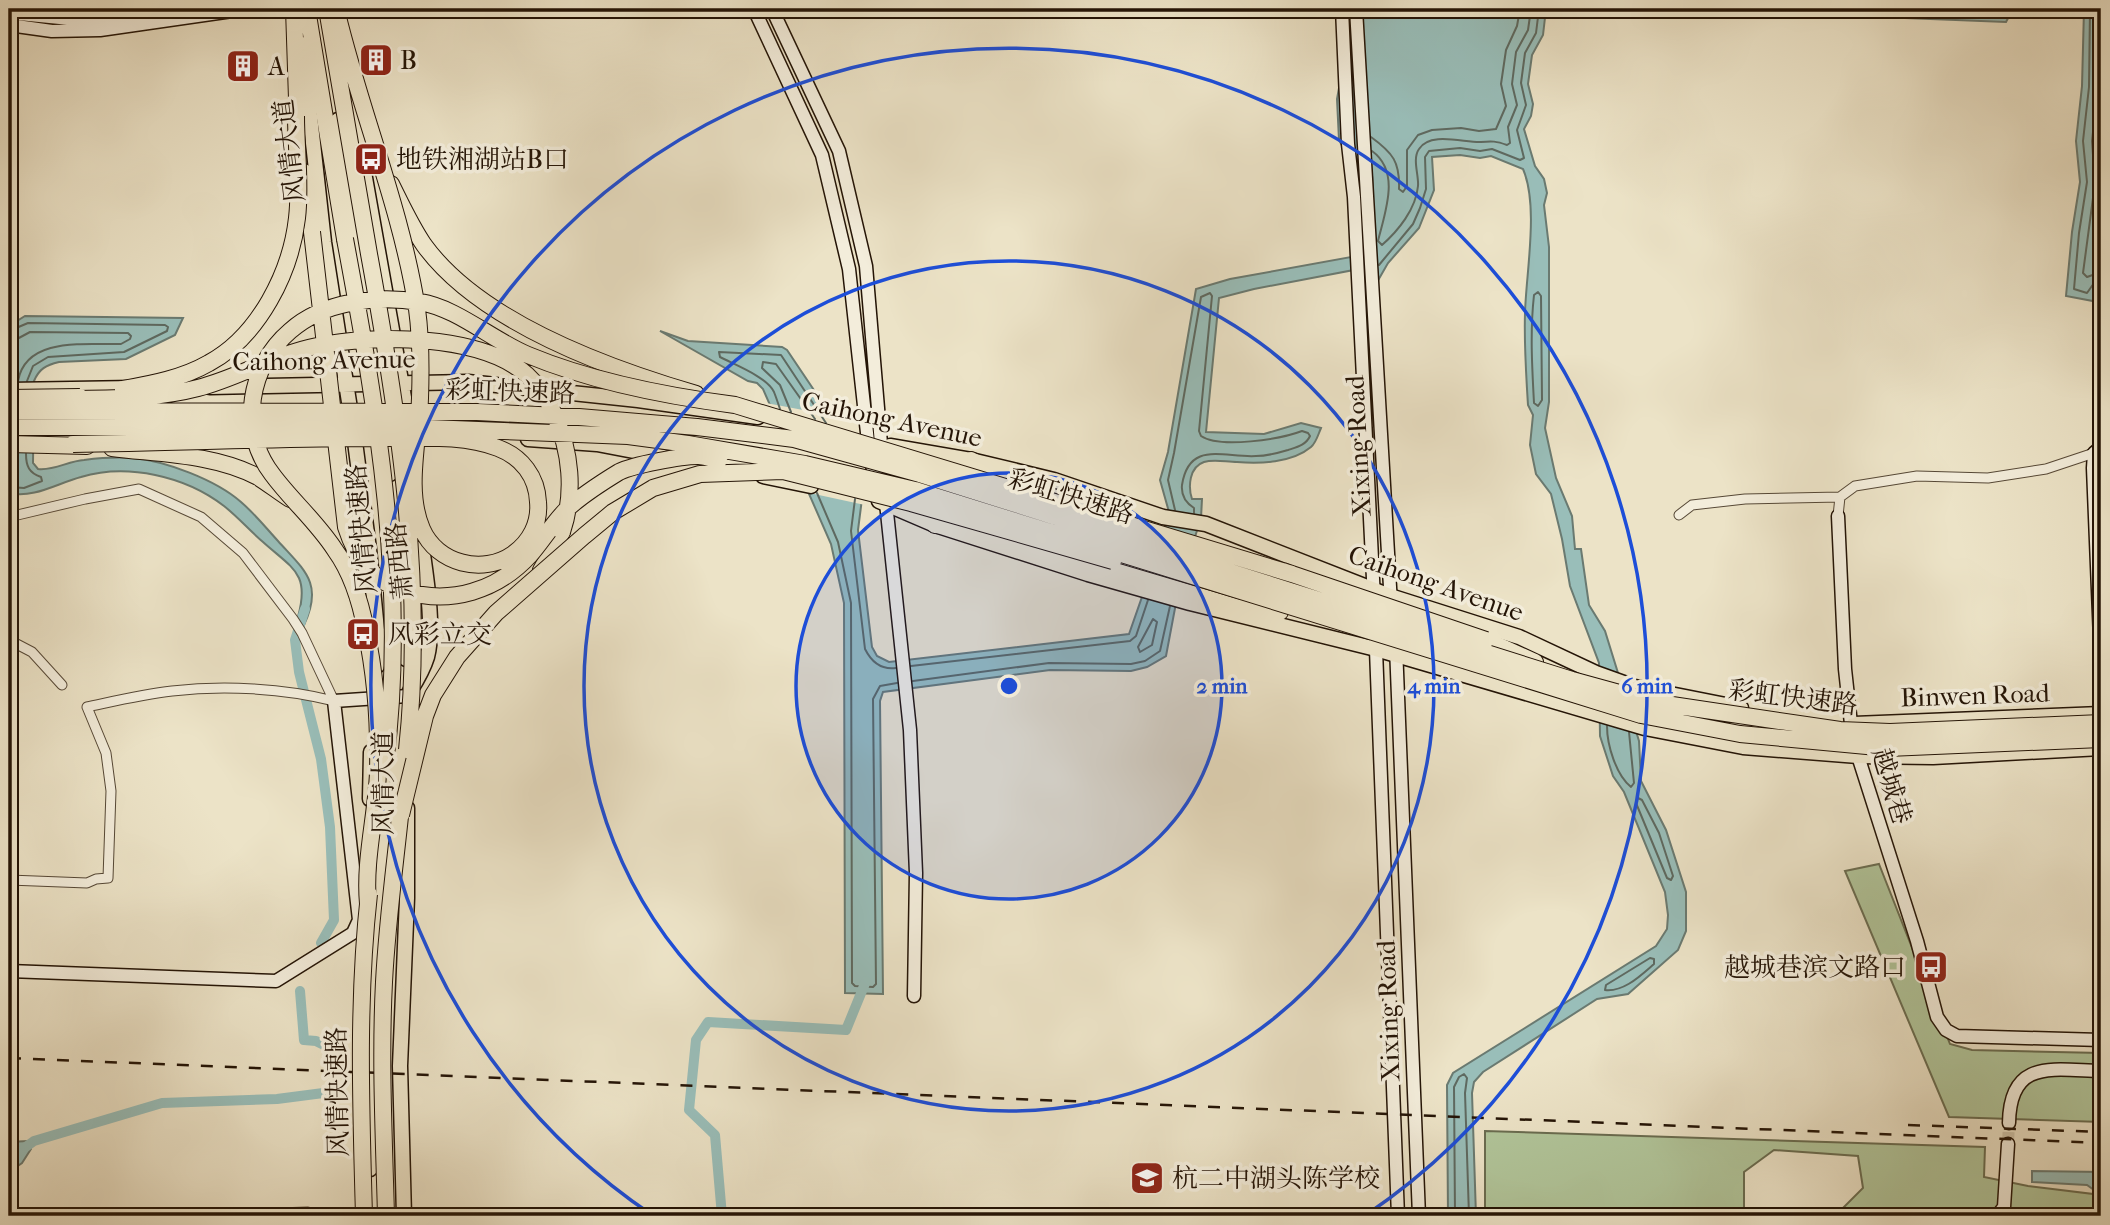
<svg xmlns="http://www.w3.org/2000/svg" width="2110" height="1225" font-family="'IM FELL French Canon','Noto Serif SC',serif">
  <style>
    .green { fill: #b1c59a; stroke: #6a6c50; stroke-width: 2 }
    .water { fill: #99beb9; stroke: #6a7a71; stroke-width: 2 }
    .pier { fill: #ece3c7 }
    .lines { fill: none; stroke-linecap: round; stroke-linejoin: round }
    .shore { stroke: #5e6960; stroke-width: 2 }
    .canal { stroke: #99beb9; stroke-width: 10 }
    .secondary-tunnel { stroke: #cec4aa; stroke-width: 12; stroke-dasharray: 12 6; stroke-linecap: butt }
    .street-casing { stroke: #564836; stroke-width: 11 }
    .secondary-casing { stroke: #241406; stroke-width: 15 }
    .primary-casing { stroke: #241406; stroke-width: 17 }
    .highway-casing { stroke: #241406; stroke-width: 18 }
    .street { stroke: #f3eddb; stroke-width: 9 }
    .secondary { stroke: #f3eddb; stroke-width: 12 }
    .primary { stroke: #ece3c7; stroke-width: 14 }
    .highway { stroke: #ece3c7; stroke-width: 16 }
    .rail { stroke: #241406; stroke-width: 2.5; stroke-dasharray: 12 12; stroke-linecap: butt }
    .highway-bridge-casing { stroke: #241406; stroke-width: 18; stroke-linecap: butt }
    .highway-bridge { stroke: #ece3c7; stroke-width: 16 }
    .ring { fill: none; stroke: #1d4ed8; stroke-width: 3.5 }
    .labels { text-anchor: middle; stroke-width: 7; stroke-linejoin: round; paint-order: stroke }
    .poi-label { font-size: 26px; fill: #241406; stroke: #f3eddb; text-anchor: start }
    .street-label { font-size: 26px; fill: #241406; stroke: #f3eddb }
    .centre { fill: #1d4ed8; stroke: #f3eddb; stroke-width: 3.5 }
    .ring-label { font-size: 21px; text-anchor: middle; font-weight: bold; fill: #1d4ed8; stroke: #f3eddb; stroke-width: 7; stroke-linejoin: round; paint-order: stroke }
  </style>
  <rect width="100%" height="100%" fill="#ece3c7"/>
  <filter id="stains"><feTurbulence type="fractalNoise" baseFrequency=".00286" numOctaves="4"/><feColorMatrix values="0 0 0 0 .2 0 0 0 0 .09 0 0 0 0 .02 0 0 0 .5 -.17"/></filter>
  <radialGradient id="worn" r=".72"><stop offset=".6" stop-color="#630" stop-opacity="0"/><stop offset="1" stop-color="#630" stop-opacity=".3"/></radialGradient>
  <path class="green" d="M1879,864L1950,1044L1972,1050L2101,1053V1122L1949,1117L1845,871Z
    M1485,1131L1985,1147L1984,1177L2028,1186L2101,1195V1216H1835L1863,1188L1858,1156L1774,1150L1744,1172V1216H1485Z"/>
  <path class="water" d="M1336,9H1546L1543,35L1532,55L1528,84L1533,104L1531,116L1524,129L1535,166L1544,179L1547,193L1544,205L1549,247V402L1545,428L1556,478L1572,516L1575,549H1581L1589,605L1605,631L1639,741L1641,781L1666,830L1686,892V931L1678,950L1628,994L1597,999L1483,1072L1474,1082L1472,1093L1476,1216H1448L1447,1085L1453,1073L1656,946L1667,929L1668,915L1665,892L1624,792L1613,776L1600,736L1599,663L1570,586L1562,539L1551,494L1536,474L1530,445L1533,415L1528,405C1526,374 1524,344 1525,313C1526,273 1539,206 1523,169L1491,156L1480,158L1460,155L1432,157L1434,190L1419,228L1388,263L1376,284L1361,291L1354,270L1254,289L1219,298L1206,432L1264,434L1301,423L1321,428C1318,435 1316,443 1311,447C1292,463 1259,464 1237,462C1226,462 1214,459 1204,462C1189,467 1188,487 1192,499H1202L1201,518L1179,587L1166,656L1147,667L1131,671L1050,670L883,692L880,701L883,994L845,993L844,603L831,544L763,389L757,383L748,381L660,331L688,341L782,347L787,350L830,414L863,491L858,530L872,647L877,656L889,662L1129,634L1165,531L1169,512L1160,480L1168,452L1196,289L1230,279L1357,256C1365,228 1377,198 1371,169L1344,149L1339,140L1337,99L1341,77Z
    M1889,9H2013L2006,22L1905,18Z
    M2084,9H2101V281L2093,301L2066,296L2072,232L2080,182L2076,141L2082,86Z
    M25,316L183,318L175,335L126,359L59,362C46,365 39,369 34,381L33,463L38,469C54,471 68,461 84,460C100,458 118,457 133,458C166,461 216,480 241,502C255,514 266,528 278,541C304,570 324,583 304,625L298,617C310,573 293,569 263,542C250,531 238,517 224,506C185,476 127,463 81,477C58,483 33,499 9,493V326Z
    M28,1141L31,1149L22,1163L9,1172V1142Z
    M2032,1171L2101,1172V1195L2087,1185L2032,1182Z"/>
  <path class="pier" d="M766,403L835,416L866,492L865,505L805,492Z"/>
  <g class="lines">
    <path class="shore" d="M1903,9L1908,11L2001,15L2006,9
      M2090,9L2089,87L2083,141L2087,182L2079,233L2074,289L2087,293L2094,283L2101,281
      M2099,9L2098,87L2092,141L2095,183L2083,273L2087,277L2101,272
      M1371,137C1393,153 1400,162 1399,189L1403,192L1407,186V150L1418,135L1432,130L1461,128L1479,131L1496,129L1506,106L1501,84L1506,50L1517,26L1520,9
      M1372,151C1401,172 1385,212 1378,241L1382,245C1398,231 1416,209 1418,186C1419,175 1412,159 1419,149C1430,131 1465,143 1481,142C1492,141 1496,141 1507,145L1510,143L1508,127L1517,105L1512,84L1516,52L1528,30L1531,9
      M1379,265L1413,224L1420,208L1426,189L1425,157L1429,151L1460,148L1480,151L1492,149L1520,160L1524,158L1517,130L1526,105L1521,83L1525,53L1536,33L1539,9
      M1538,292L1541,296L1542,400L1538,406L1534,403C1532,366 1530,331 1534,295Z
      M9,331L28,323L165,325L168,327L167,331L124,352L48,357L33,366L27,381
      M9,340L17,339L30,332L128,333L131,336L130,339L121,344C87,345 26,336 18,381
      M780,409C778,403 776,397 774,392C767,377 735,365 720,357L719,352L781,355L826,423
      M791,412L780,385L762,368L763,362L776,364L815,419
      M9,487L24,488L42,481L41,477C29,473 26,466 26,454
      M817,493L838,542L851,603L852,983L855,986L873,987L876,984L873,699L880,686L897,683
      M855,499L851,531L865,649C871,661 881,670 896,668
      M1175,510L1168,480L1174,453L1201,297L1210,293L1212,296L1199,431L1201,436C1220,449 1281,439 1302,431L1308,433L1310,436C1306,445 1297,447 1288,450C1278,453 1267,456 1256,456C1224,458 1189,440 1182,485C1181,495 1186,503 1194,508V513
      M1153,619L1157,622L1152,645L1140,652L1138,647Z
      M911,666L1130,641L1136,636L1148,600
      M913,681L1049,663L1131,664L1145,661L1160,651L1170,606
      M1607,726C1607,745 1616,775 1631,787L1634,783L1629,732
      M1638,798L1642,800L1659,833L1673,876L1671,880L1667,878L1636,803Z
      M1650,958L1654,959V964C1640,976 1624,992 1605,990L1606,985Z
      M1455,1216L1454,1087L1459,1077L1464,1074L1467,1078L1465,1093L1469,1216"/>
    <path class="canal" d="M305,609L295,640L299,672L321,759L330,827L334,920L321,943
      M300,991L304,1040L316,1041L330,1048
      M9,1159L34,1141L162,1103L277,1099L331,1092
      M722,1216L715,1135L689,1110L696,1040L708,1022L846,1030L866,981"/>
    <path class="secondary-tunnel" d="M2008,1144L2009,1123"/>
    <g class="street-casing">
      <path id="street" d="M1679,515L1692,505L1745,499L1840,497
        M1838,516L1840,497L1855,486L1917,476L1988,478L2046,469L2094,453
        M9,517L85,499L139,489L201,517L243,553L293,619L302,633L334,701C284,688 223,685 172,691C144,694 115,701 87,707L106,753L111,791L108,878L96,879L87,883L9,880
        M9,640L32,652L62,685
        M193,1216L308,1212L318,1216"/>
    </g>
    <g class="secondary-casing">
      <path id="secondary" d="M754,9L822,155L849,269L868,442L876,487
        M772,9L839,151L866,266L886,503L910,730L916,873L914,996
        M1342,9L1348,144L1354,197L1374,599
        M1356,9L1391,604
        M9,13L70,19H106L165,9
        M9,25L52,31L100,30L246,9
        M2101,447L2094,453L2093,468L2101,664
        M1838,516L1845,669L1851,724L1858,756L1917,941L1937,1017L1946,1030L1957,1036L2101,1040
        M1375,624L1398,1216
        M1396,647L1419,1216
        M9,971L276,981L353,933L359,920L334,701L408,696
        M2009,1123C2010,1058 2053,1070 2101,1071
        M1997,1216L2004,1207L2008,1144"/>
    </g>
    <g class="primary-casing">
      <path id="primary" d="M302,44L324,242L354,434L369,549L377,630V666
        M345,65L408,420
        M338,120L379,384L390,474
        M210,387L468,382L638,400L758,417
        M9,390L134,388
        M528,439L597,444L670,458
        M890,446L971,460L1054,480L1163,517L1206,524L1390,596L1519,637L1596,673L1635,687L1741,708
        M763,476L811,486
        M879,501L935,525L1088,574L1190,603L1376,649L1645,728L1743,747L1858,756L1933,757L2101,748
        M397,553L406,659
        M410,691C417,680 423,670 427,657C436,622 423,561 419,524
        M1854,724L2101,714
        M370,799L371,752
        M379,927L385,846L383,783
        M370,1169C369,1085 375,1001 373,917
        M404,1216L400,1066L407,898V808"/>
    </g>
    <g class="highway-casing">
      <path id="highway" d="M294,9L298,129
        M307,9L345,239
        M304,172L312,232
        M391,184C401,204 411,226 424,245C480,322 607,368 696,394
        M9,444L87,446
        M112,448C160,454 215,454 258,477C269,484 279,492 290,499
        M971,460L1000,475L1028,483
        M935,525L967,527L1236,607L1280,612
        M541,570L562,532
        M1486,640L1535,662"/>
    </g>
    <use href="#street" class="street"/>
    <use href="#secondary" class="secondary"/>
    <use href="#primary" class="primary"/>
    <use href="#highway" class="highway"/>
    <path class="rail" d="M9,1058L2101,1143
      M1908,1125L2101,1132"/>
    <g class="highway-bridge-casing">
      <path id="highway-bridge" d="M327,9C341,91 355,173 369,254C399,418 425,583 407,750
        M312,232L346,527C356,558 371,580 404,591C451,605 497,591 530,555C543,540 553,523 567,509C582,495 601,483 619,472C633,465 681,456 698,456C704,456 712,459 719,460
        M345,239C377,411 408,588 385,764
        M123,389C152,384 183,378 209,363C259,336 291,272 297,218C301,185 296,149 296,116
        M9,398L80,397
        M71,399C113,398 156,399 198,388C238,378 276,354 317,346C374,334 481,334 527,375C538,385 548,400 554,414C571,451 575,493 562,532
        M9,411L477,412L579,417L697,427L794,439L920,474L1572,680L1652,702L1840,730L1890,732L2101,723
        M9,427H403L628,436L688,444L805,464L915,490L1641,715L1740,734L1888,748L2101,739
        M73,444C173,443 273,438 373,438C413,439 460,433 498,448C522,457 537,477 538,502C540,523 530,542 513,554C483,575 437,564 422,529C405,490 419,440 420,398C421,369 421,338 417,309C401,207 361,113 337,13
        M1283,571L1486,640
        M401,815L425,716L433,695L457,657L496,613L584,536L613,512L653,488L700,474L783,471L911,503L1113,561
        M368,904C364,860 376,817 378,773C379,726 376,677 366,631C361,604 351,572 335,550C317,522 291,500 272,474C238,429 249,366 290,331C324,301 376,295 420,302C457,308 492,340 528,355C593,382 666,396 735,405L1292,574
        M364,1216C361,1108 357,1001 369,894
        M386,1216C384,1138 380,1060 384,982C387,923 395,865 401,807"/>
    </g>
    <use href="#highway-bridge" class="highway-bridge"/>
  </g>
  <circle cx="1009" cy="686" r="213" fill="#1d4ed8" fill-opacity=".12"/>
  <g class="ring">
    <circle cx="1009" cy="686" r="213"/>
    <circle cx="1009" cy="686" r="425"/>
    <path d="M652 1215A638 638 0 1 1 1366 1215"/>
  </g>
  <defs>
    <g id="building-square" transform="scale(1.75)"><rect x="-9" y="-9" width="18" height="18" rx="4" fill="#8f2418" stroke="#f3eddb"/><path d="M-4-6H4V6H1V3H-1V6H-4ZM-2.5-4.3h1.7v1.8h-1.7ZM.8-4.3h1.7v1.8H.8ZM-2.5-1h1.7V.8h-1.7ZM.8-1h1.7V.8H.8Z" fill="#fff"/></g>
    <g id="bus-square" transform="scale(1.75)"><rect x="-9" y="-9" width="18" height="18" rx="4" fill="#8f2418" stroke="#f3eddb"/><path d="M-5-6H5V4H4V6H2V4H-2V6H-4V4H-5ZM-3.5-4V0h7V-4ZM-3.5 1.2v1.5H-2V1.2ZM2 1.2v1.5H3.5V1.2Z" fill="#fff"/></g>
    <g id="school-square" transform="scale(1.75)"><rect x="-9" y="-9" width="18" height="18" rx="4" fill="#8f2418" stroke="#f3eddb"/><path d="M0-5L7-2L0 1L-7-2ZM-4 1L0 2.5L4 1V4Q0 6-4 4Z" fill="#fff"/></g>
  </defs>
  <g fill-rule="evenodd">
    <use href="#building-square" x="376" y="60"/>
    <use href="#building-square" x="243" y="66"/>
    <use href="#bus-square" x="371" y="159"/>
    <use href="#bus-square" x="363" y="634"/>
    <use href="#bus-square" x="1931" y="967"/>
    <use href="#school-square" x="1147" y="1178"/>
  </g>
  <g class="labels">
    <g class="poi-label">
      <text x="400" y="69">B</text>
      <text x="268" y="75">A</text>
      <text x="396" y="168">地铁湘湖站B口</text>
      <text x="388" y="643">风彩立交</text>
      <text x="1906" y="976" text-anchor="end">越城巷滨文路口</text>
      <text x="1172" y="1187">杭二中湖头陈学校</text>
    </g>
    <g class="street-label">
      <text transform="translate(289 151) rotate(-97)" y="9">风情大道</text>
      <text transform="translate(324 360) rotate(-1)" y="9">Caihong Avenue</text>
      <text transform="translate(510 391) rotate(2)" y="9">彩虹快速路</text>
      <text transform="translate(892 419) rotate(12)" y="9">Caihong Avenue</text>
      <text transform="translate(1358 446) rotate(-93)" y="9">Xixing Road</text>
      <text transform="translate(1071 496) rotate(17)" y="9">彩虹快速路</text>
      <text transform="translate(361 529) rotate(-95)" y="9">风情快速路</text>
      <text transform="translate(399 561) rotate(-96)" y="9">萧西路</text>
      <text transform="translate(1436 583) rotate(19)" y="9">Caihong Avenue</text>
      <text transform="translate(1975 695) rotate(-2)" y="9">Binwen Road</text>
      <text transform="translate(1793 697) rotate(7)" y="9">彩虹快速路</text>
      <text transform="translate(383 783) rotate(-90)" y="9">风情大道</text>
      <text transform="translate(1892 786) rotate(73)" y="9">越城巷</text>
      <text transform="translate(1388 1011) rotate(-92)" y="9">Xixing Road</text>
      <text transform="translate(337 1092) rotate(-91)" y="9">风情快速路</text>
    </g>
  </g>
  <circle cx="1009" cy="686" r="10" class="centre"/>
  <g class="ring-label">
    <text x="1222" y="693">2 min</text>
    <text x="1434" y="693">4 min</text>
    <text x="1647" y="693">6 min</text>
  </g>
  <rect width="2110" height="1225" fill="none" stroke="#ece3c7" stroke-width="35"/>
  <rect x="10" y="10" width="2089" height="1204" fill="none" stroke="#241406" stroke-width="3.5"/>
  <rect x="18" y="18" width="2075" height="1190" fill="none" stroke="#241406" stroke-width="2"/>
  <rect width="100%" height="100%" filter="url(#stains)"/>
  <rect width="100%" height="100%" fill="url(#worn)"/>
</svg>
